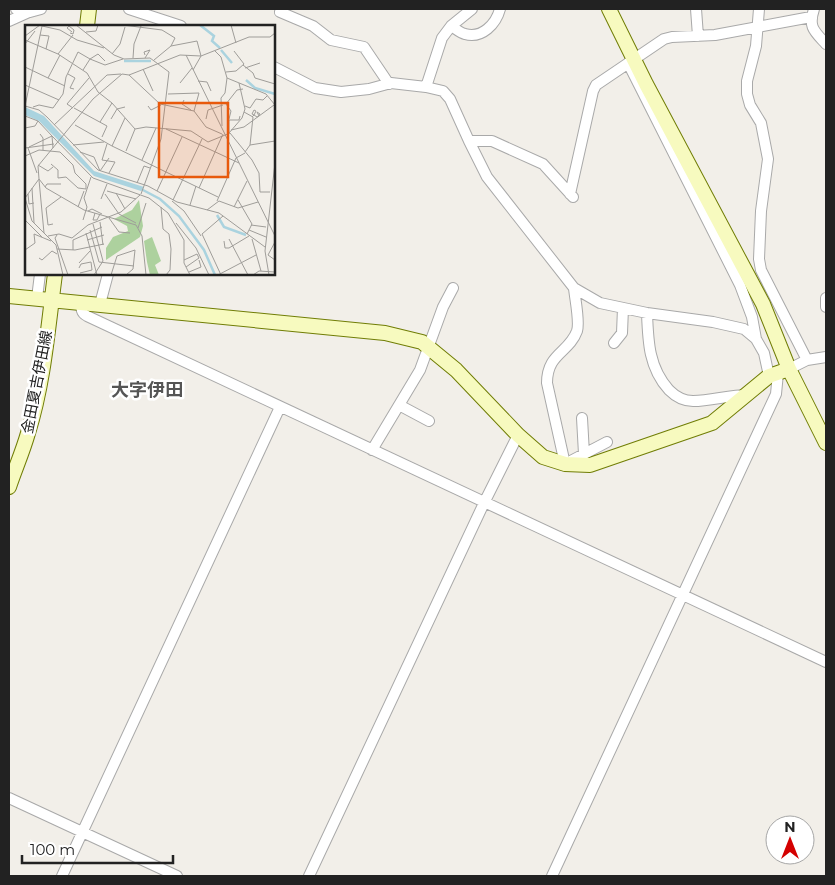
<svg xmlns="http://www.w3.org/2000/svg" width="835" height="885" font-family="Montserrat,'Noto Sans JP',sans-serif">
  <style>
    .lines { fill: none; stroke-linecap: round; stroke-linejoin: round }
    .street-casing { stroke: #a9a9a9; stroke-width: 12 }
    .secondary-casing { stroke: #707d05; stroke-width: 16 }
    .street { stroke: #fff; stroke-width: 10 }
    .secondary { stroke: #f7fabf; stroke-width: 14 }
    .labels { text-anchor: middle; stroke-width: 5; stroke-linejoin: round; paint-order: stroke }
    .street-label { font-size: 15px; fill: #222; stroke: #fff }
    .quarter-label { font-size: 18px; font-weight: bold; fill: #555; stroke: #fff }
    .inset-river { fill: none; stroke: #aad3df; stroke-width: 2.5 }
    .inset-road { fill: none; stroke: #9f9d99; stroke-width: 1 }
    .view { fill: #e8590c; fill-opacity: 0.15; stroke: #e8590c; stroke-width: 2.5 }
    .inset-edge { fill: none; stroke: #222; stroke-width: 2.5 }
  </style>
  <rect width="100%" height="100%" fill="#f2efe9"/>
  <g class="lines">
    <g class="street-casing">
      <path id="street" d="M16,9L30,12L41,9
        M129,9L181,26
        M281,9L280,12L313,26L331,40L364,47L389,84
        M696,9L698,36
        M759,9L756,46L747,81V94L750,105L761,123L768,159L761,211L759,259L761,270L807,360
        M814,9C808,27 814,31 826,44
        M9,21L29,12
        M451,26C455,28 460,33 465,34C482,39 496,24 500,9
        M628,63L740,285L752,317L756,339
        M274,67L315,88L341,92L369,89L391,83L426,87L443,91L450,99L469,141L487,177L574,288L600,303L647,313L713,322L744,329L756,339L764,353L769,376
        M426,87L442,38L451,26L472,9
        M469,141H492L543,164L573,197
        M570,194L593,91L596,85L664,39L672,37L715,35L811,17
        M574,288C575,299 580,322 577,331C569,353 547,353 547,383L565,464L607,442
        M37,298L40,274
        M826,298V307
        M82,302C81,309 81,313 87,316L826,662
        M100,304L108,274
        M647,313C648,342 649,368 669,390C676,397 683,401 693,401C711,401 729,395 747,395
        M614,343L622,333L623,308
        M789,369L807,360L826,357
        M399,405L420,370L443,307L453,288
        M582,418L584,454
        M372,450L399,405L429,421
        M9,798L177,876
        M62,876L280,407
        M309,876L484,503L518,435
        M552,876L776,394L778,373"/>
    </g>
    <g class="secondary-casing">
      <path id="secondary" d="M609,9L646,84L763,304L789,369L826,443
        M87,26L89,9
        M9,296L385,333L422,342L456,370L518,435L543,457L565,464L590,465L712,423L769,376L789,369
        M9,487C15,469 23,451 28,433C44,382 48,327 55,274"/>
    </g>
    <use href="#street" class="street"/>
    <use href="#secondary" class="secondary"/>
  </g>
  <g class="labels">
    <g class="street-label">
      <text transform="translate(37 382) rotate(-79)" y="5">金田夏吉伊田線</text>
    </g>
    <g class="quarter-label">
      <text x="147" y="396">大字伊田</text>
    </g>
  </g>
  <g transform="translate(25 25)">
    <rect width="250" height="250" fill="#f2efe9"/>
    <path d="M114,175L118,201L115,212L81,235V223L88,212L103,206L102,201L89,194L107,185ZM127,212L136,236L130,240L134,250H125L122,237L119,216Z" fill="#add19e"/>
    <path d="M0,82L19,91L69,146L119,162L116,166L69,151L14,96L0,90Z" fill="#aad3df"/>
    <path class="inset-river" d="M175,0L189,11L187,16L195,23M196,25L207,38M99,36H126M221,55L230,63L250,69M116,164L135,174L154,191L179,225L190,250M192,190L199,202L221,210"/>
    <path class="inset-road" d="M51,0L89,30L99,34L125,33L144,47L136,114L116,169M98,0L137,5L150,13L146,21M206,0L211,18M17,1L35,5L52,15L79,23M61,7L71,6L73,0M45,8L48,9L49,5L44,1L42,3L47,7M15,10L24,11L21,24M0,11L15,0M0,15L33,29L62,48L73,67L87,78L110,104L121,102L166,106L183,117L205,108L227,135L234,148L235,167H245M0,19L10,6M190,26L196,32L202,53L200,68L196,73L197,101M33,29L48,10M87,29L95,19L100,2M35,30L23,53L40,61M120,30L119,27L125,25L120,33M161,30L250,211M108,33L109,19L116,1M129,35L146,21L172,16L176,31L168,45M218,40L228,48L230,53L250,59M0,42L23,53M220,43L235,38M118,44L128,66M58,45L65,34L80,40L98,34M201,47L211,46L219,39L209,26M43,49L50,53L45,63L49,64M104,50L135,79L169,86M202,53L241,69L250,80M173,56L182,57L186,66M155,58L167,43M0,60L34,75M143,69L174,68L169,86M159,75L157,79L166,85M0,81L17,1M0,81L14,85L22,92L73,145L123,161L152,177L194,188L240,222M123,81L126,85L136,80M220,81L225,83L231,74L238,75L242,71M8,82L14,80L28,83L38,69L41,52L53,27L65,34L73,29L80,36M48,83L42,79L64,53M49,83L82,101L77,112M169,86L181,102L197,109M219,87L228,92L225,120M0,91L13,96L27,111L28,123M227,92L229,90L231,86L229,85L227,89L229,90L232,92L234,91L235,89L232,87L234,91M86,94L92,84L100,82M181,94L183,85L198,80M204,94L206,86L201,79L212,65L218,64M75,97L87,78M29,100L82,50L96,49M50,100L87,121L193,172M0,103L10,101L13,96M141,104L214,138M206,105L219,102L249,80M204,107V95H214L215,91M204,108L217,93L220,84L214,58M15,109L18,113V125M27,111L68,153L124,173L143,188L159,215V238L165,250M82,119L77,135L90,137L84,148M48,120L79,117M87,121L100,93M4,122L27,111M0,123L29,119M3,123L12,148M101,126L110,104M55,127L69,132L75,146L84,133M220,127L225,120L250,116M0,131L14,125L35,127L48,140L50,148L61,159V164L53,163L41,152M117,135L131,103M26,139L33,145V153L41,152M13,140L23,146L28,142M14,154L21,163L59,185L111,200L117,211L121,250M14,155L19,208M112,158L119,141L125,143M20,162L22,159H36M7,163L9,198M174,163L198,109M82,166L111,174M132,166L157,112M91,168L100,184M3,169L4,179L9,178M80,169L94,189L111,198M76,174L82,159M148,175L177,114M213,175L227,199L222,209M147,176L159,186L176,211M192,176L211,133L220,128M165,180L171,161M53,182L59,166M136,182L138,204L144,209L146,224L145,245L141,250M209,182L222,156M182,185L194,176L213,183L233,177M63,186L67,184L77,189M70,188L68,195H72L75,189M84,193L94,207L105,208M0,195L17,212M58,195L62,182L59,173L66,152M75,197L78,220M151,198L171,223L184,250M28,199L23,200L21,183L36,172M68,199L78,236L69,250M226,200L241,202M113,203L121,178M65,205L74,237L109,241M224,205L241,212M61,208L72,250M32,210L30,213L43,250M23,211L34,209L47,213L63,200L96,187L115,170M204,214L223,250M227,214L236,246M62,215L79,210M199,216L200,223H204L224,211M250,217L243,230L250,235M32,224L50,225L79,219M0,225L10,218L9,209L26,216M48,225V215L77,202M14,233L17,235L27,226L32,229M159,235L172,229L174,233L161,242M54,238L65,226M54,243L56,239L66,237L67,245L55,248M164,247L176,242L174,235M38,250L31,220L7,196L0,173L14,154L13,141L68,74L97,49L104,50L155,30L176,31L224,12H245L250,8M86,250L92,231L110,225L108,244L101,250M193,250L231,230M196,250L177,209L198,191M228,250L234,246L250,247M244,250L240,226L250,138"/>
    <path class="view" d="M134,78H203V152H134Z"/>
    <rect width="250" height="250" class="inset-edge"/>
  </g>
  <rect width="835" height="885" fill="none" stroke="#222222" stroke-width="20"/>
  <g transform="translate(790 840)"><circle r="24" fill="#ffffff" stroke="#a7a7a7"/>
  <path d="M0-4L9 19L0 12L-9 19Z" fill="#d40000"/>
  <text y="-8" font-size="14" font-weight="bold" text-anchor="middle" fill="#222222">N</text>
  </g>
  <path d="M22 855v8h151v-8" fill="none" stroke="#222222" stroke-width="2.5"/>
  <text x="30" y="855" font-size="15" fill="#222222" stroke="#ffffff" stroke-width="4" paint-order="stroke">100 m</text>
</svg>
